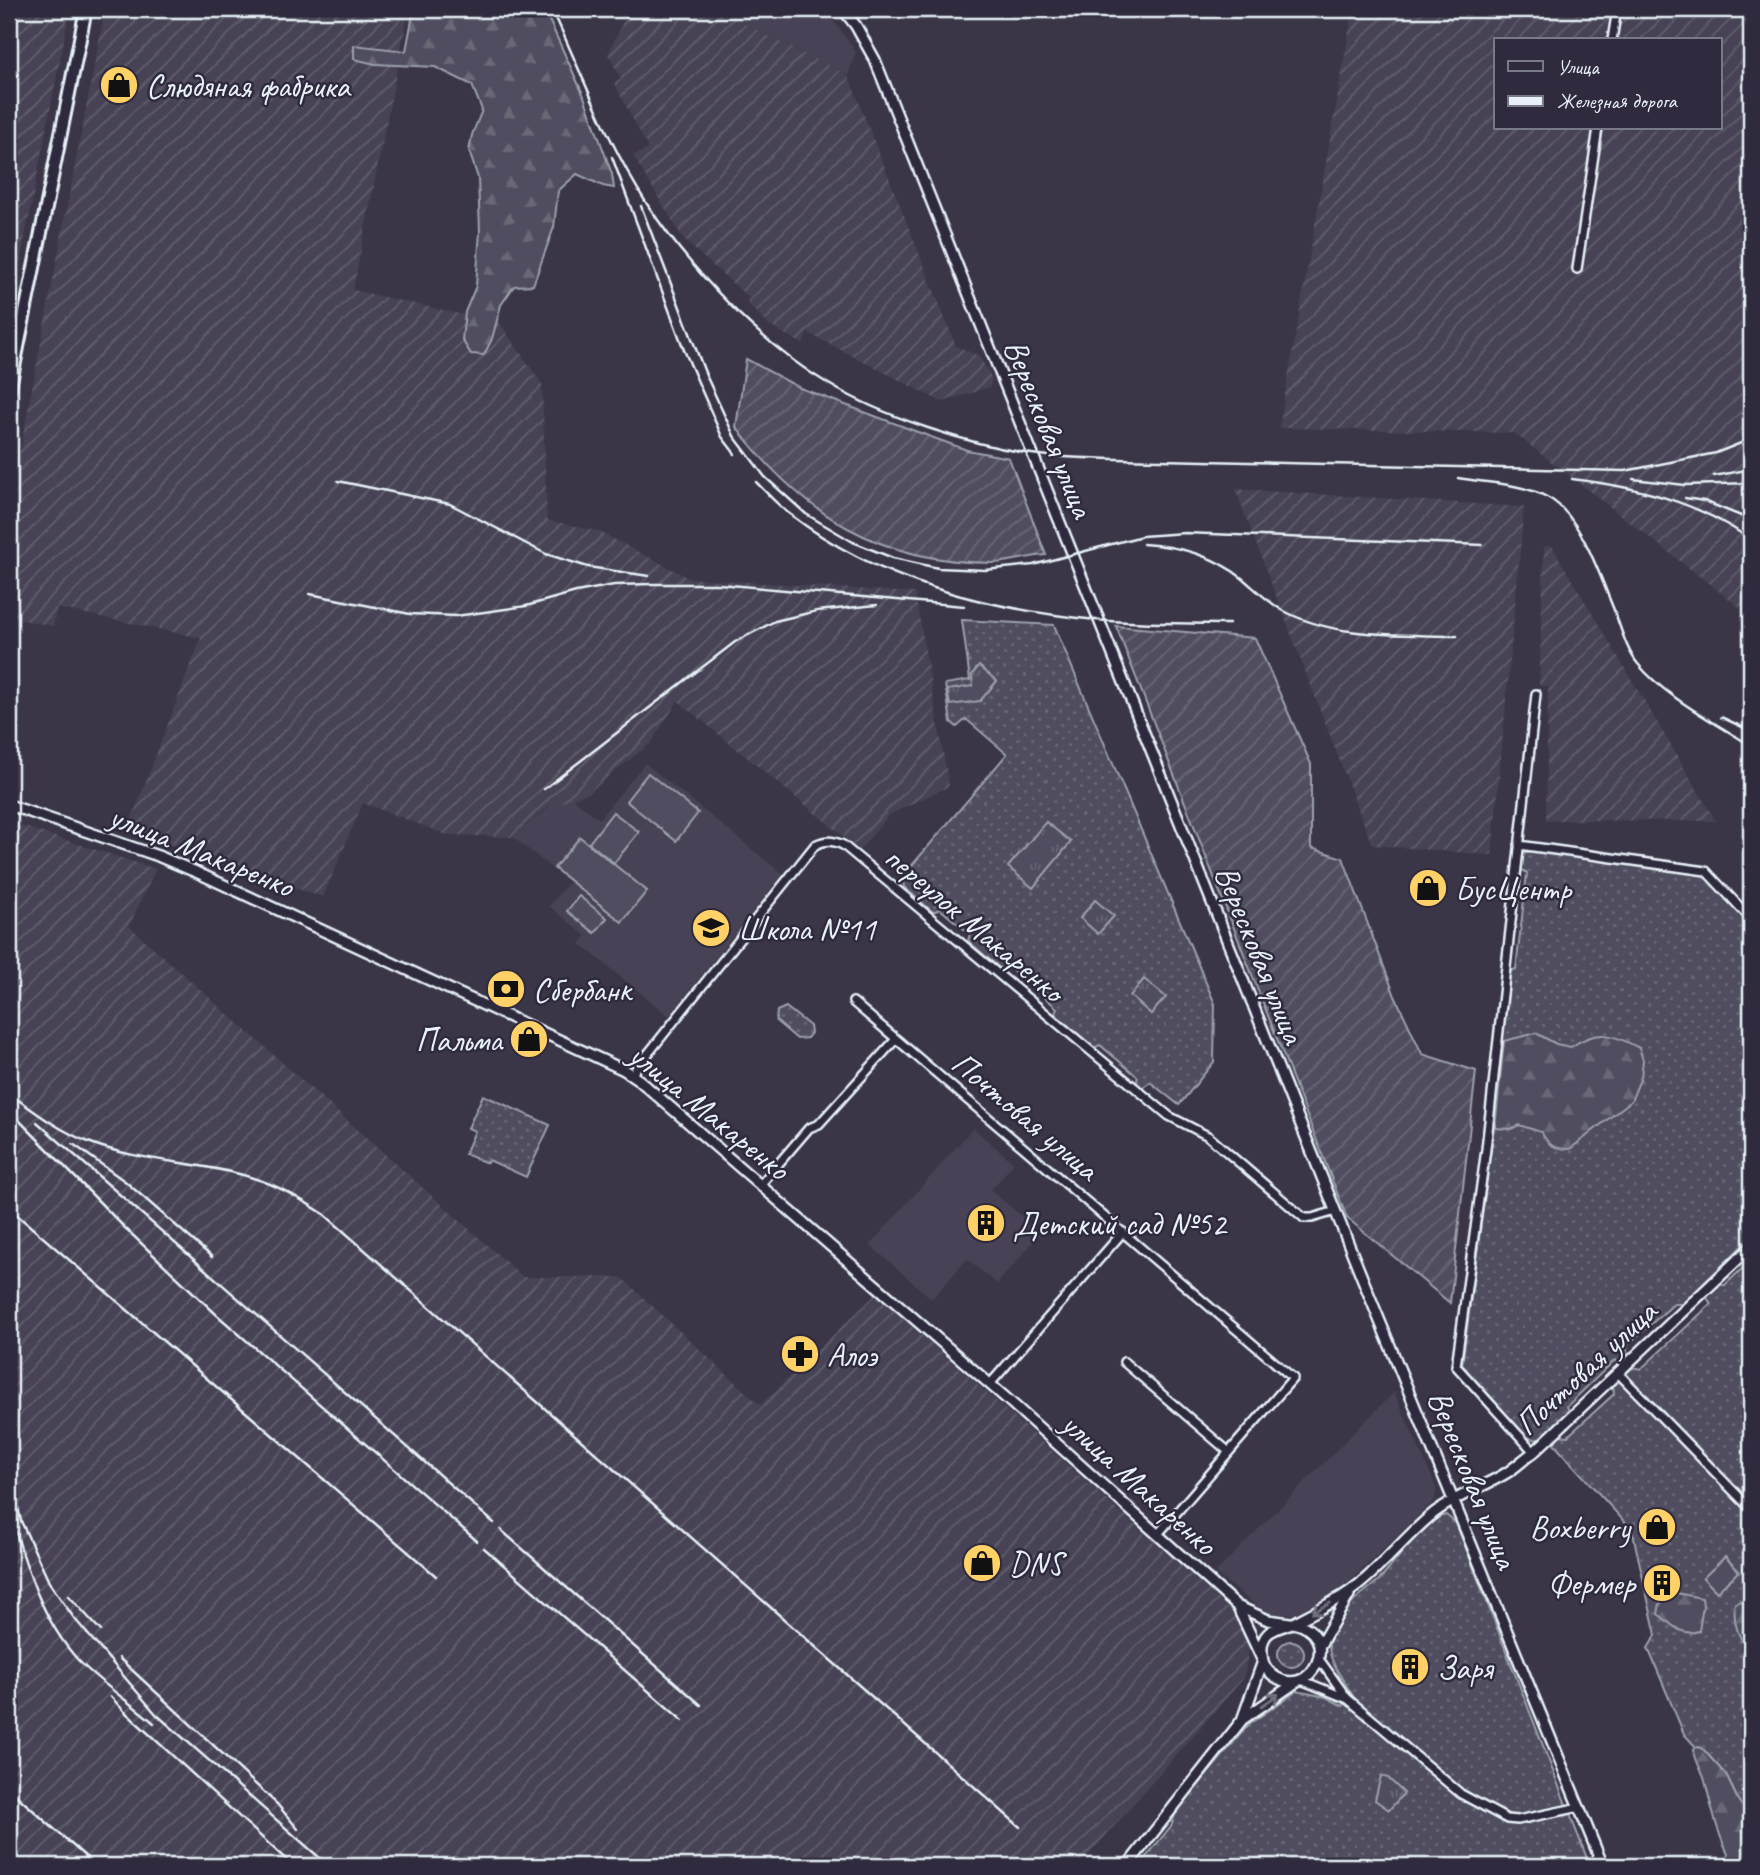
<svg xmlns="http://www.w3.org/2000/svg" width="1760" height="1875" font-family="Caveat,sans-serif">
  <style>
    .built { fill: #464354 }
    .industrial { fill: url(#industrial-furrows); fill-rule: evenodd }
    .grass { fill: url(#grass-dots); stroke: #9ca0ac; stroke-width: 2 }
    .forest { fill: url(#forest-firs); stroke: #9ca0ac; stroke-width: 2 }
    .park { fill: url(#park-tufts); stroke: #9ca0ac; stroke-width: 2 }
    .garden { fill: url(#garden-furrows); stroke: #9ca0ac; stroke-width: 2 }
    .pitch { fill: #504e5f; stroke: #9ca0ac; stroke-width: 2 }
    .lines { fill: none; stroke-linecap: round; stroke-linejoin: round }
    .minor-casing { stroke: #e8f1f8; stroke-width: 12 }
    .tertiary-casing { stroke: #e8f1f8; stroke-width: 14 }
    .secondary-casing { stroke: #e8f1f8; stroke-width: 16 }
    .minor { stroke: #2f2a3d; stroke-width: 7 }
    .tertiary { stroke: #2f2a3d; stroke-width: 9 }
    .secondary { stroke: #2f2a3d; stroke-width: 10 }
    .rail { stroke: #e8f1f8; stroke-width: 2.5 }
    .oneway { stroke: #70707e }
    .labels { text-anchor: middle; stroke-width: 5; stroke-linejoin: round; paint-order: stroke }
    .poi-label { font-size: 33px; fill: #e8f1f8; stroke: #2f2a3d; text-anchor: start }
    .street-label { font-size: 33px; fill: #e8f1f8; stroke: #2f2a3d }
  </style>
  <defs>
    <pattern id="industrial-furrows" width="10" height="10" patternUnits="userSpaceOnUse" patternTransform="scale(1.75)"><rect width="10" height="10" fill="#464354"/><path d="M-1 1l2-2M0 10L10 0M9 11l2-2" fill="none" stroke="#615f6d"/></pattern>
    <pattern id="grass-dots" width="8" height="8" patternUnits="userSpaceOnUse" patternTransform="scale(1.75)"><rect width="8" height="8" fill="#504e5f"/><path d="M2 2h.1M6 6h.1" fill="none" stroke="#696877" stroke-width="1.8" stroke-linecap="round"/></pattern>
    <pattern id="forest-firs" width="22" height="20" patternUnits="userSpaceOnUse" patternTransform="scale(1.75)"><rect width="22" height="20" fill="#504e5f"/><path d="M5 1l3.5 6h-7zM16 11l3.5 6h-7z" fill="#696877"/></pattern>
    <pattern id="park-tufts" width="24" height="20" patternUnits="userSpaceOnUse" patternTransform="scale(1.75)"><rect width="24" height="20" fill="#504e5f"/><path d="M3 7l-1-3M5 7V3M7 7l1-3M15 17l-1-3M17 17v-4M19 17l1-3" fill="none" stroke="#696877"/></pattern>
    <pattern id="garden-furrows" width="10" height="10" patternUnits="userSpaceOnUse" patternTransform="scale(1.75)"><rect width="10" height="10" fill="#504e5f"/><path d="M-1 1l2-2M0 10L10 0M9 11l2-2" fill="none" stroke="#696877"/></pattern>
  </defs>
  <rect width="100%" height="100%" fill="#3a3648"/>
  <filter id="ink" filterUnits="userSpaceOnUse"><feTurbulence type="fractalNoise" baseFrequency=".0143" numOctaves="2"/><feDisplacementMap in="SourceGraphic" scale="14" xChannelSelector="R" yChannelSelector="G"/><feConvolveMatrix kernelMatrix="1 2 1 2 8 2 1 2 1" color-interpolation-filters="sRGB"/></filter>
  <g filter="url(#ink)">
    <path class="built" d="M714,9H812L833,20L856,52L848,75Z
      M645,763L783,874L669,1016L580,944L586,936L549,906L569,882L513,837L566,793L599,819Z
      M973,1128L1014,1163L991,1190L1041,1233L997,1284L967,1259L932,1299L870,1245Z
      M1394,1392L1437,1489L1434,1501L1348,1583L1301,1614H1267L1215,1573Z"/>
    <path class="industrial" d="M9,9H70L9,318Z
      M105,9H409L353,290L500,323L542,384L547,520L598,531L689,578L915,593L949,786L889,815L860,850L678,701L651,743L588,793L548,807L513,837L447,835L363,803L323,897L253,875L250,876L128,828L201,638L57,608L53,626L9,617V508Z
      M629,9H714L848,75L956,346L979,356L992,378L990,387L942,402L808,333L803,344L768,325L747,303L749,298L684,240L633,156L646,150L647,146L614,83L621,79L608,54Z
      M1353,9H1751V616L1514,433L1279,428ZM1496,40H1720V128H1496Z
      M1235,489L1524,507L1492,855L1372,845Z
      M1544,546H1552L1716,821L1546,820L1548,686H1539Z
      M9,822L156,869L129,926L523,1277H621L760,1405L876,1294L1238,1617L1249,1648L1244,1678L1079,1866H9Z"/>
    <path class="grass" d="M962,620L1054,625L1215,1004L1214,1062L1179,1105L1150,1082L1142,1088L1136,1083L1138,1077L1100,1045L1094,1048L1055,1014L1057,1008L1010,968L1003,971L968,941L970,934L940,909L933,912L904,887L902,877L1007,754L966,719L957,727L951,722L945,684L970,680Z
      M1529,851L1704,875L1751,926V1237L1683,1304H1674L1628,1344L1626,1356L1619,1363L1615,1360L1567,1406L1569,1412L1537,1440L1527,1437L1462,1365L1491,1149L1510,971L1516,969L1527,873L1521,869L1523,855Z
      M786,1007L810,1026L811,1033L807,1038L797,1039L776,1021L777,1011Z
      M483,1095L550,1125L526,1177L489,1160L487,1163L465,1154L475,1131L468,1128Z
      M1751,1260V1820L1738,1800L1726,1775L1702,1748L1696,1747L1684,1734L1648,1648L1656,1635L1632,1530L1554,1444L1559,1435L1568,1436L1614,1394L1613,1386L1633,1367L1641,1369L1711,1304L1706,1296L1718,1285H1725Z
      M1446,1515L1456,1523L1590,1866H1139L1171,1826L1176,1812L1249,1724L1297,1691L1326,1697L1343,1706L1353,1696C1345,1682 1330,1664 1329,1647C1328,1632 1351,1602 1363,1593C1370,1587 1378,1582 1384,1575C1398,1559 1424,1519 1446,1515Z
      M1278 1654a13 13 0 1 1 26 0a13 13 0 1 1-26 0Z"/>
    <path class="forest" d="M414,9H544L583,94L612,174L614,188L603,186L577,174L558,191L554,227L533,285L514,286L501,305L492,339L484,355L471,354L462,340L465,312L476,286L480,231L478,178L469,151L472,135L482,110L472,85L435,67L375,64L354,59V45L406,51Z
      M1536,1033L1556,1044L1571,1047C1598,1028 1613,1034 1639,1048L1643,1060L1641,1077L1631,1101L1570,1149C1554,1149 1549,1146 1541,1132L1519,1125L1511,1129L1495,1128L1504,1041Z
      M1676,1593L1702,1598L1703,1606L1699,1631C1680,1637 1672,1624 1658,1614L1660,1603L1668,1600Z
      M1747,1600L1751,1601V1653C1738,1639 1733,1622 1735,1603Z
      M1696,1747L1702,1748L1726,1775L1738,1800L1751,1820L1750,1866H1734C1719,1840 1712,1810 1705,1781C1702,1770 1695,1761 1694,1750Z"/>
    <path class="park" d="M979,666L997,681L980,701L950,705L947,690L973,686L972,675Z
      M1046,822L1071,842L1033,888L1008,867Z
      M1095,900L1114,916L1098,934L1080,918Z
      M1144,979L1166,997L1151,1014L1130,996Z
      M1725,1557L1739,1571L1717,1592L1703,1578Z
      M1381,1776L1388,1778L1404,1793L1389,1810L1375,1800Z"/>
    <path class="garden" d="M746,359L800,388L931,437L967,450L1009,458L1046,555C1029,556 1011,562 994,563C880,563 804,515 736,427Z
      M1116,626L1255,638L1311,764V848L1343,858L1395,996L1422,1054L1476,1071L1450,1303L1347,1218Z"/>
    <path class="pitch" d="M648,773L698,813L676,841L626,801Z
      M613,812L639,832L614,863L589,843Z
      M580,837L647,891L622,922L554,868Z
      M579,896L607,918L595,933L567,911Z"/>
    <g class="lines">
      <g class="minor-casing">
        <path id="minor" d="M1612,40L1617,9
          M1577,269L1598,128
          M1519,845L1706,871L1751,919
          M853,1002L1293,1378L1158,1534
          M631,1075L815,845C825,840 832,840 843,845L1169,1116L1208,1136L1304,1218H1312L1336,1211
          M761,1184L809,1128L819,1124L896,1039
          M1124,1362L1229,1452
          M1618,1373L1751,1509
          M990,1384L1123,1232
          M1534,1452L1456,1366L1486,1149L1536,694
          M1319,1659L1347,1698
          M1301,1680L1348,1699L1461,1794L1507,1819L1518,1820L1580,1807"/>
      </g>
      <g class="tertiary-casing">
        <path id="tertiary" d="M843,9L856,26L875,60L1361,1275L1603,1866
          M9,805L158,856L196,872L624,1070L639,1080L1007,1399L1237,1606L1268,1620L1290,1623
          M1293,1623C1344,1633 1312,1702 1274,1676C1267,1671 1262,1663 1262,1654C1260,1627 1280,1629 1297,1621C1309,1615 1322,1608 1334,1601C1374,1580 1399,1541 1434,1513C1457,1495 1484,1487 1508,1472C1517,1466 1525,1458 1534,1452L1751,1247
          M1319,1647L1349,1595
          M1243,1719L1298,1681
          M1127,1866L1242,1720L1263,1661L1237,1606"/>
      </g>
      <g class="secondary-casing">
        <path id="secondary" d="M9,392L86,9"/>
      </g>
      <use href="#minor" class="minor"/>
      <use href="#tertiary" class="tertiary"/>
      <use href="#secondary" class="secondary"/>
      <path class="rail" d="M552,9C582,74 608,144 647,204C689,268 761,344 827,383C881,416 970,445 1032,454C1060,458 1089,458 1117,459L1625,471L1716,453L1751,439
        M612,157L684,350L722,437L735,454
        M641,206L706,375L734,436L765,477L806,514L853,542L893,558L938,568L985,570L1033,565L1142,536L1185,533L1483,545
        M1714,476L1751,469
        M1458,478C1486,483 1521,483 1547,497C1579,513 1599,573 1612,605C1620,624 1625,648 1638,664C1666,698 1715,722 1751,746
        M1572,479C1637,487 1697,501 1751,540
        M1633,479L1685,485L1751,483
        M338,481L450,504L546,554L588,567L649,576
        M756,482C767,493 778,506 791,515C878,582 988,609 1096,620C1140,624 1185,623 1229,624
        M1685,498L1704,501L1751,520
        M1143,544C1179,546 1213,555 1242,578C1255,589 1269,603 1284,611C1337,639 1399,634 1457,636
        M310,594L410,614L456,616L526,606L576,592L614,585L653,584H719L964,606
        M1721,717L1751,731
        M544,789L735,642L775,621L817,611L877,605
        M9,1093C35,1112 61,1132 91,1143C143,1163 200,1161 253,1178C278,1185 302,1200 324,1214L1020,1827
        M9,1110L124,1227L217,1315L477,1541
        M37,1122L494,1523
        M73,1144L126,1182L212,1257
        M9,1208L436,1576
        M9,1468L21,1521L49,1582L74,1618L156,1714L329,1866
        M13,1523C28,1572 43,1621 78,1660C100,1683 130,1702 154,1723
        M501,1530L701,1705
        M484,1548L683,1721
        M69,1596L101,1631
        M119,1658L277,1804L298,1829
        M111,1697L125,1712L293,1866
        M9,1789L96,1866"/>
    </g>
    <defs><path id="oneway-shaft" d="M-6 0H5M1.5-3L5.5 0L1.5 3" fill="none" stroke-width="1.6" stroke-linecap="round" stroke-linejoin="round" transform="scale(1.75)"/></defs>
    <g class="oneway">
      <use href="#oneway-shaft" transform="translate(1321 1608) rotate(152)"/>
      <use href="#oneway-shaft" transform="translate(1270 1700) rotate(-35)"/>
    </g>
  </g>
  <defs>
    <g id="shop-disc" transform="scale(2.0125)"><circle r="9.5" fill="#ffd166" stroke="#2f2a3d"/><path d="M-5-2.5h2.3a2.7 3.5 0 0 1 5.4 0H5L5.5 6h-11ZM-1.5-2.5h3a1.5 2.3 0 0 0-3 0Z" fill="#111"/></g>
    <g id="school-disc" transform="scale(2.0125)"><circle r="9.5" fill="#ffd166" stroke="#2f2a3d"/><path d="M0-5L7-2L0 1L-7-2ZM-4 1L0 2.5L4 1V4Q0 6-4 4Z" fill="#111"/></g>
    <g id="bank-disc" transform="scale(2.0125)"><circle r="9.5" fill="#ffd166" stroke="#2f2a3d"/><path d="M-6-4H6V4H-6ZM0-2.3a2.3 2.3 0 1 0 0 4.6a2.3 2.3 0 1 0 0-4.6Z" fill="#111"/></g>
    <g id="building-disc" transform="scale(2.0125)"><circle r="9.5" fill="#ffd166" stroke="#2f2a3d"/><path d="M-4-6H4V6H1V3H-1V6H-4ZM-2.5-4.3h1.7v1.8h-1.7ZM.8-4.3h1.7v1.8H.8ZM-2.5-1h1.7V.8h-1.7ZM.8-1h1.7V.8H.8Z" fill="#111"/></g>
    <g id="pharmacy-disc" transform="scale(2.0125)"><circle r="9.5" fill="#ffd166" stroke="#2f2a3d"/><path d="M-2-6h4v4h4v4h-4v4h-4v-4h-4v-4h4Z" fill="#111"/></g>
  </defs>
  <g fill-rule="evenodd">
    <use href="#shop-disc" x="119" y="85"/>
    <use href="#shop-disc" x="1428" y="888"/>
    <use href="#school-disc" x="711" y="928"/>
    <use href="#bank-disc" x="506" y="989"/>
    <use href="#shop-disc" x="529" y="1039"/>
    <use href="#building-disc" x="986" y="1223"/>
    <use href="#pharmacy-disc" x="800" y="1354"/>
    <use href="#shop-disc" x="1657" y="1527"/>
    <use href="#shop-disc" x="982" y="1563"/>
    <use href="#building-disc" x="1662" y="1583"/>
    <use href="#building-disc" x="1410" y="1667"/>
  </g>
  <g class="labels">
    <g class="poi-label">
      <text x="146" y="97">Слюдяная фабрика</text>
      <text x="1455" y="900">БусЦентр</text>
      <text x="738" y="940">Школа №11</text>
      <text x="533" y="1001">Сбербанк</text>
      <text x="502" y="1051" text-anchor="end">Пальма</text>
      <text x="1013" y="1235">Детский сад №52</text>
      <text x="827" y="1366">Алоэ</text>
      <text x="1630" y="1539" text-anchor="end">Boxberry</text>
      <text x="1009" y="1575">DNS</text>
      <text x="1635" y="1595" text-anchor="end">Фермер</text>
      <text x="1437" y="1679">Заря</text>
    </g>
    <g class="street-label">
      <text transform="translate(1050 428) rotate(68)" y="12">Вересковая улица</text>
      <text transform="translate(202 850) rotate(22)" y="12">улица Макаренко</text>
      <text transform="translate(975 923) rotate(40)" y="12">переулок Макаренко</text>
      <text transform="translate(1261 954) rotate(68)" y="12">Вересковая улица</text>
      <text transform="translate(710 1111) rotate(39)" y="12">улица Макаренко</text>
      <text transform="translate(1026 1115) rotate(40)" y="12">Почтовая улица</text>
      <text transform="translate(1585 1367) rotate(-43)" y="12">Почтовая улица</text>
      <text transform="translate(1474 1479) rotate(68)" y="12">Вересковая улица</text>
      <text transform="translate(1140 1483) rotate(42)" y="12">улица Макаренко</text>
    </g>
  </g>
  <rect width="1760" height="1875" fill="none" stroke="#2f2a3d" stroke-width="35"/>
  <rect x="18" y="18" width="1725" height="1840" fill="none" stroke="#e8f1f8" stroke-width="2.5" filter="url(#ink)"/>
  <rect x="1494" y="38" width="228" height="91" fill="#2f2a3d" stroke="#797a88" stroke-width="2"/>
  <rect x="1508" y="61" width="35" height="10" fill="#2f2a3d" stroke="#797a88" stroke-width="2"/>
  <text x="1557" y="74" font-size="21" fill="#e8f1f8">Улица</text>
  <rect x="1508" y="96" width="35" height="10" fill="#e8f1f8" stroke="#797a88" stroke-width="2"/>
  <text x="1557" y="108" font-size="21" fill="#e8f1f8">Железная дорога</text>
</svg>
